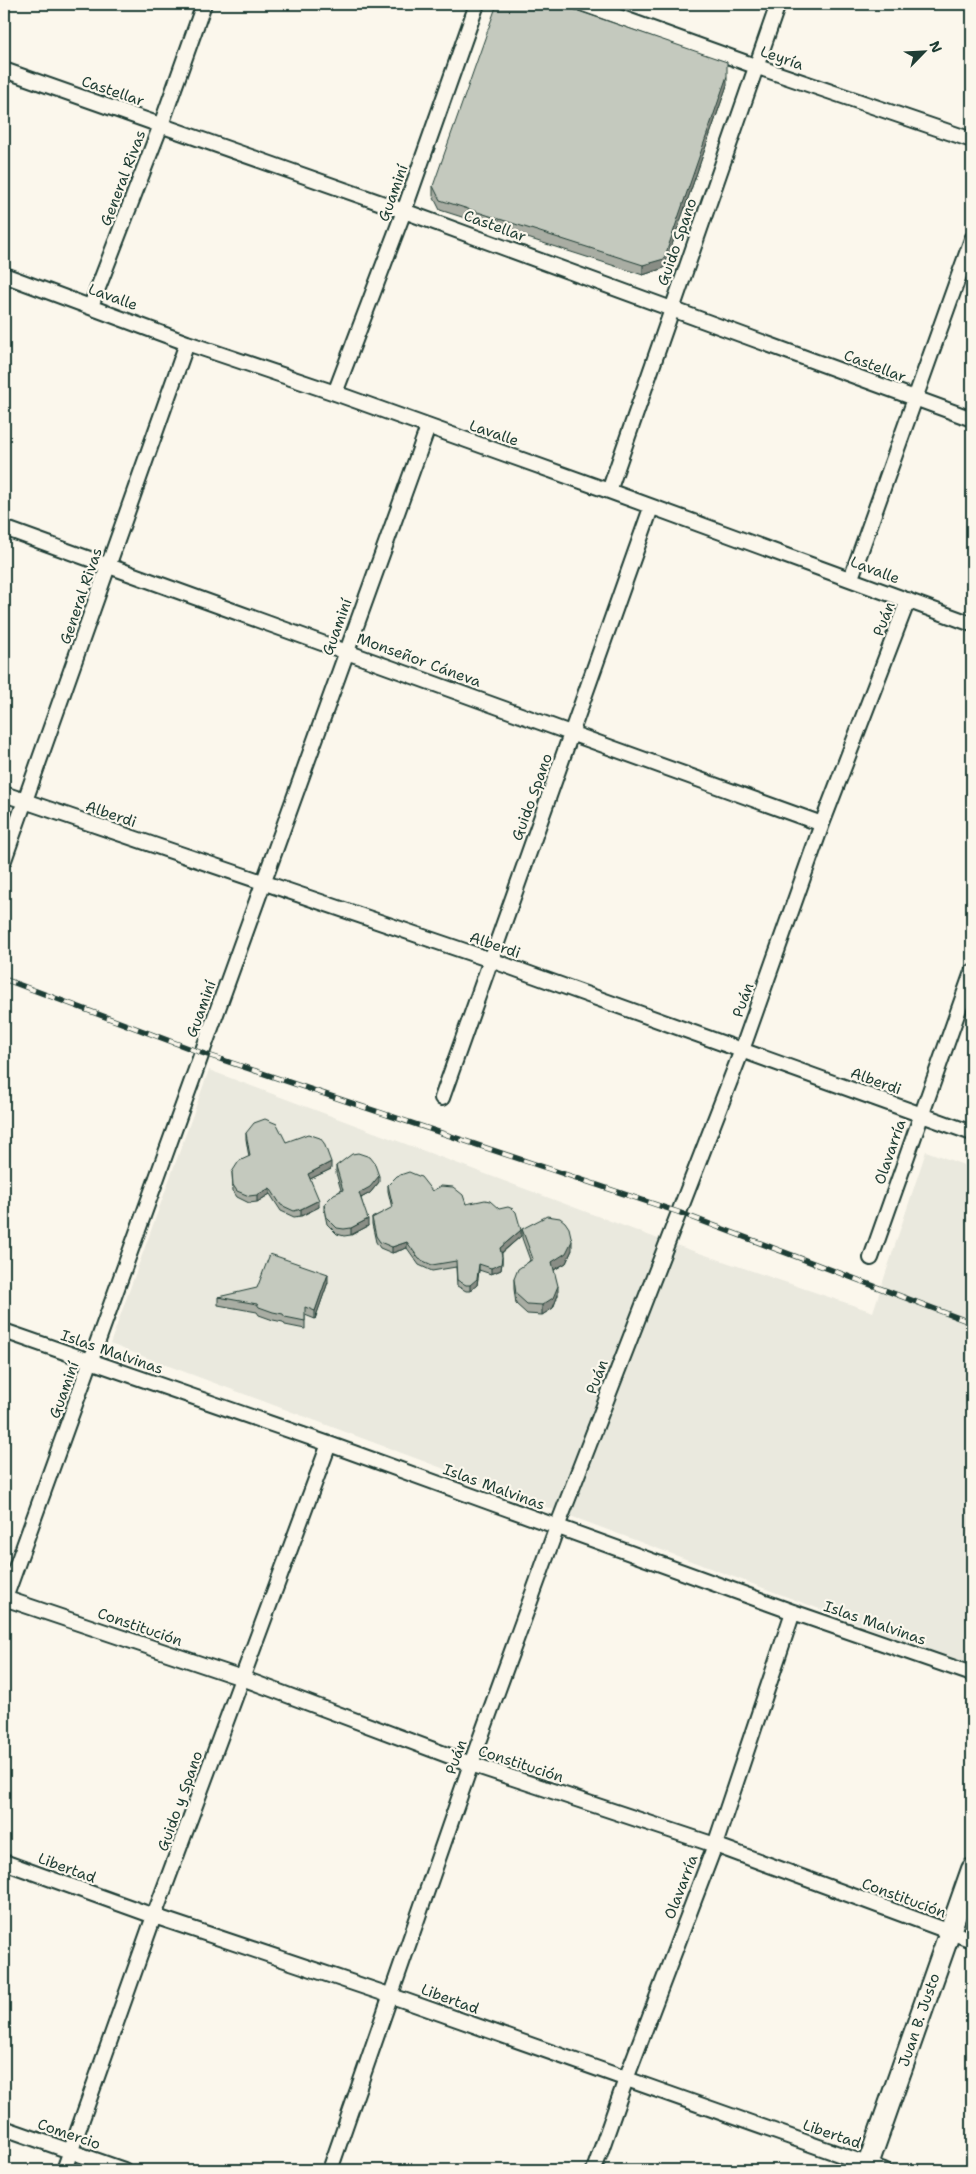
<svg xmlns="http://www.w3.org/2000/svg" width="976" height="2174" font-family="'Shantell Sans',sans-serif">
  <style>
    .built { fill: #eae9de }
    .lines { fill: none; stroke-linecap: round; stroke-linejoin: round }
    .street-casing { stroke: #1f3d34; stroke-width: 18 }
    .secondary-casing { stroke: #1f3d34; stroke-width: 24 }
    .street { stroke: #fbf7ec; stroke-width: 14 }
    .secondary { stroke: #fbf7ec; stroke-width: 20 }
    .rail-casing { stroke: #1f3d34; stroke-width: 5.5 }
    .rail { stroke: #fbf7ec; stroke-width: 4; stroke-dasharray: 11; stroke-linecap: butt }
    .wall { fill: #a9ada3; stroke: #1f3d34 }
    .shaded-wall { fill: #898d85; stroke: #1f3d34 }
    .building { fill: #c4c9be; stroke: #1f3d34 }
    .labels { text-anchor: middle; stroke-width: 4.5; stroke-linejoin: round; paint-order: stroke }
    .street-label { font-size: 15px; fill: #1f3d34; stroke: #fbf7ec }
  </style>
  <rect width="100%" height="100%" fill="#fbf7ec"/>
  <filter id="ink" filterUnits="userSpaceOnUse"><feTurbulence type="fractalNoise" baseFrequency=".02" numOctaves="2"/><feDisplacementMap in="SourceGraphic" scale="10" xChannelSelector="R" yChannelSelector="G"/><feConvolveMatrix kernelMatrix="1 2 1 2 8 2 1 2 1" color-interpolation-filters="sRGB"/></filter>
  <g filter="url(#ink)">
    <path class="built" d="M209,1070L661,1240L873,1312L926,1151L972,1168V1666L110,1344Z"/>
    <g class="lines">
      <g class="street-casing">
        <path id="street" d="M583,4L755,66L972,140
          M4,70L404,211L972,419
          M4,275L187,343L335,393L609,491L972,624
          M91,306L161,125L204,4
          M335,393L404,211L477,4
          M609,491L778,4
          M4,528L822,824
          M851,578L972,239
          M4,794L491,960L972,1133
          M4,860L187,343
          M442,1098L651,508
          M871,1258L972,972
          M4,1331L329,1444L793,1612L972,1674
          M4,1598L242,1678L471,1764L715,1845L972,1940
          M4,1601L428,427
          M4,1862L154,1916L389,1995L884,2170
          M4,2128L124,2170
          M64,2170L154,1916L329,1444
          M330,2170L471,1764L557,1527L742,1050L822,824L908,600
          M594,2170L626,2079L715,1845L793,1612"/>
      </g>
      <g class="secondary-casing">
        <path id="secondary" d="M866,2170L972,1869"/>
      </g>
      <use href="#street" class="street"/>
      <use href="#secondary" class="secondary"/>
      <g class="rail-casing">
        <path id="rail" d="M4,979L202,1053L678,1212L972,1323"/>
      </g>
      <use href="#rail" class="rail"/>
    </g>
    <path class="wall" d="M727,85L664,268L643,275L440,210L433,196V186Z
      M246,1133L286,1142L331,1169L310,1179L319,1207L301,1216L294,1217L281,1211L270,1194L257,1202L249,1203L237,1197L233,1191L232,1172L249,1157L246,1139Z
      M336,1166L379,1182L370,1193L361,1198L368,1226L351,1235L344,1236L337,1234L327,1224L324,1210V1204L341,1190L336,1173Z
      M388,1185L432,1191L466,1204L521,1236L502,1253V1263L501,1270L491,1274L479,1270L477,1285L470,1291H466L457,1286L456,1267L432,1271L419,1265L407,1248L392,1253L380,1248L376,1242L372,1224V1218L392,1208L388,1191Z
      M522,1229L572,1250L566,1263L554,1270L558,1295L553,1308L542,1315L527,1314L516,1304L514,1289V1279L530,1260L522,1238Z
      M328,1282L315,1319L305,1315V1329L285,1325L283,1322L273,1320L259,1315L257,1312L218,1305V1297Z"/>
    <path class="shaded-wall" d="M727,76V85L664,268L643,275V265Z
      M331,1162V1169L308,1180V1174Z
      M379,1176V1182L370,1193L359,1199V1193Z
      M270,1188V1194L257,1202V1195Z
      M319,1200V1207L301,1216V1209Z
      M368,1219V1226L351,1235V1228Z
      M521,1230V1236L500,1254V1248Z
      M572,1241V1250L566,1263L552,1271V1262Z
      M407,1242V1248L392,1253V1247Z
      M502,1257V1263L501,1270L491,1274V1268Z
      M479,1264V1270L477,1285L470,1291V1285Z
      M328,1274V1282L315,1319V1311Z
      M558,1286V1295L553,1308L542,1315V1305Z"/>
    <path class="building" d="M497,4H558L727,62V76L664,259L643,265L440,200L433,186Z
      M265,1119L277,1124L286,1142L308,1134L320,1138L324,1143L331,1162L308,1174L319,1200L301,1209L294,1211L281,1205L270,1188L257,1195L249,1196L237,1191L233,1185L232,1172L239,1161L250,1156L246,1133L254,1123Z
      M358,1153L370,1157L374,1162L379,1176L370,1187L359,1193L368,1219L351,1228L344,1229L337,1228L327,1218L324,1204L334,1194L343,1190L336,1166L352,1154Z
      M409,1172L421,1177L432,1191L441,1186L453,1187L463,1195L466,1204L485,1200L490,1201L499,1209L508,1207L513,1209L516,1212L521,1230L500,1248L502,1257L501,1264L491,1268L479,1264L477,1279L470,1285H466L457,1280L456,1261L432,1265L419,1259L407,1242L392,1247L380,1242L376,1236L372,1218L393,1207L388,1185L397,1176Z
      M547,1216L560,1218L565,1222L569,1228L572,1241L566,1253L552,1262L558,1286L553,1298L542,1305L527,1304L516,1294L514,1279L518,1269L533,1259L522,1229Z
      M270,1254L328,1274L315,1311L305,1307V1321L285,1317L283,1314L273,1312L259,1307L257,1304L218,1297L257,1288Z"/>
  </g>
  <g class="labels">
    <g class="street-label">
      <text transform="translate(782 58) rotate(19)" y="5">Leyría</text>
      <text transform="translate(113 91) rotate(19)" y="5">Castellar</text>
      <text transform="translate(123 178) rotate(-69)" y="5">General Rivas</text>
      <text transform="translate(393 193) rotate(-70)" y="5">Guaminí</text>
      <text transform="translate(495 226) rotate(20)" y="5">Castellar</text>
      <text transform="translate(677 242) rotate(-71)" y="5">Guido Spano</text>
      <text transform="translate(113 297) rotate(20)" y="5">Lavalle</text>
      <text transform="translate(875 366) rotate(21)" y="5">Castellar</text>
      <text transform="translate(494 433) rotate(19)" y="5">Lavalle</text>
      <text transform="translate(875 570) rotate(21)" y="5">Lavalle</text>
      <text transform="translate(81 596) rotate(-71)" y="5">General Rivas</text>
      <text transform="translate(884 619) rotate(-69)" y="5">Puán</text>
      <text transform="translate(337 627) rotate(-70)" y="5">Guaminí</text>
      <text transform="translate(419 660) rotate(20)" y="5">Monseñor Cáneva</text>
      <text transform="translate(532 797) rotate(-70)" y="5">Guido Spano</text>
      <text transform="translate(111 814) rotate(19)" y="5">Alberdi</text>
      <text transform="translate(495 945) rotate(19)" y="5">Alberdi</text>
      <text transform="translate(743 1000) rotate(-70)" y="5">Puán</text>
      <text transform="translate(201 1009) rotate(-70)" y="5">Guaminí</text>
      <text transform="translate(876 1081) rotate(20)" y="5">Alberdi</text>
      <text transform="translate(890 1152) rotate(-71)" y="5">Olavarría</text>
      <text transform="translate(112 1352) rotate(19)" y="5">Islas Malvinas</text>
      <text transform="translate(597 1377) rotate(-69)" y="5">Puán</text>
      <text transform="translate(64 1390) rotate(-70)" y="5">Guaminí</text>
      <text transform="translate(494 1487) rotate(20)" y="5">Islas Malvinas</text>
      <text transform="translate(875 1623) rotate(19)" y="5">Islas Malvinas</text>
      <text transform="translate(140 1627) rotate(19)" y="5">Constitución</text>
      <text transform="translate(456 1757) rotate(-70)" y="5">Puán</text>
      <text transform="translate(521 1764) rotate(18)" y="5">Constitución</text>
      <text transform="translate(180 1801) rotate(-70)" y="5">Guido y Spano</text>
      <text transform="translate(67 1868) rotate(20)" y="5">Libertad</text>
      <text transform="translate(681 1887) rotate(-69)" y="5">Olavarría</text>
      <text transform="translate(904 1898) rotate(20)" y="5">Constitución</text>
      <text transform="translate(450 1999) rotate(20)" y="5">Libertad</text>
      <text transform="translate(919 2020) rotate(-71)" y="5">Juan B. Justo</text>
      <text transform="translate(69 2134) rotate(19)" y="5">Comercio</text>
      <text transform="translate(832 2134) rotate(19)" y="5">Libertad</text>
    </g>
  </g>
  <rect width="976" height="2174" fill="none" stroke="#fbf7ec" stroke-width="20"/>
  <rect x="10" y="10" width="956" height="2154" fill="none" stroke="#1f3d34" stroke-width="2" filter="url(#ink)"/>
  <g transform="translate(924 52) rotate(66)" stroke="#fbf7ec" stroke-width="4" paint-order="stroke">
  <path d="M0-4L9 19L0 12L-9 19Z" fill="#1f3d34"/>
  <text y="-8" font-size="14" font-weight="bold" text-anchor="middle" fill="#1f3d34">N</text>
  </g>
</svg>
